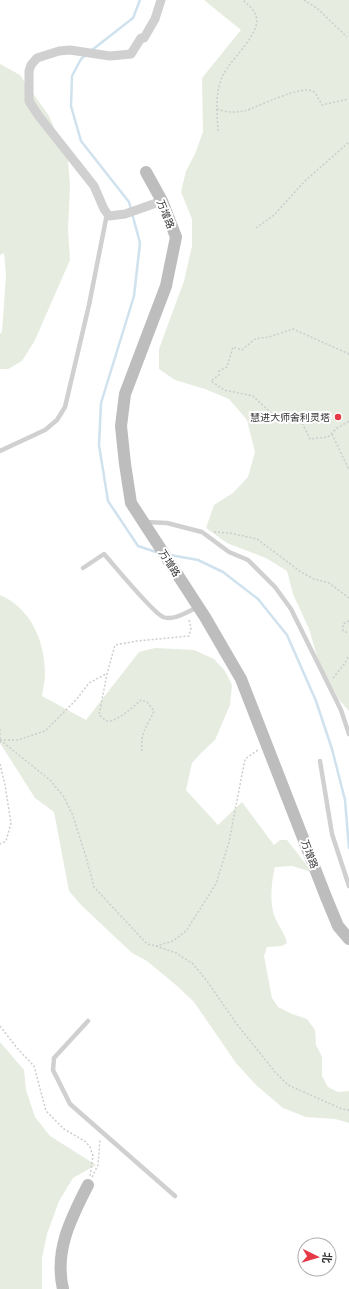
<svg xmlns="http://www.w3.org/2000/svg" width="349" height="1289" font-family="Montserrat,'Noto Sans SC',sans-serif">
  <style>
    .green { fill: #e6ecdf }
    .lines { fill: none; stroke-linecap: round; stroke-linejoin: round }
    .stream { stroke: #cfe2ee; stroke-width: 2.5 }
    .path { stroke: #cdcdcd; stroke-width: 1.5; stroke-dasharray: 2 2; stroke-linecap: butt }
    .lane { stroke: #d0d0d0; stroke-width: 4.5 }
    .street { stroke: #d0d0d0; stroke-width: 9 }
    .secondary { stroke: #bdbdbd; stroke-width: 12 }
    .poi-dot { fill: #e63946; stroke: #fff; stroke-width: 1.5 }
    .labels { text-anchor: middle; stroke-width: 4; stroke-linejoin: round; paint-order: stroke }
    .street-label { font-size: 10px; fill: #333; stroke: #fff }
    .poi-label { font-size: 10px; fill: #333; stroke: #fff; text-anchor: end }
  </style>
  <rect width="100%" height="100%" fill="#fff"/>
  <path class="green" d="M204,0H349V711L339,700L319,663L309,629L293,594L287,571L266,558L227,543L206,528L214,505L233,493L248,477L255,452L247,420L229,399L205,389L175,380L159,369V349L184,281L192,246V219L181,192L186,171L195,154L203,132L202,78L241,30Z
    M0,64L20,75L49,116L68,160L70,185L68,230L70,260L35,340L22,361L8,369H0V334L2,332L6,275L4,253L0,255Z
    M0,595C31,608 45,642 45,674C45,681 43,689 42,696L86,720L139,652L155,648L194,650L214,659L225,671L232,685L230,705L215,740L201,753L192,763L186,790L218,825L242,802L274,845L280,840H287L312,872L292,866L275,867C271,883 269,905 276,920C280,928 285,934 287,943L282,946L267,947L264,956L272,998L278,1007L292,1014L307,1019L315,1030L316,1045L322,1057V1076L328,1087L338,1092L349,1091V1123L335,1119L306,1117L283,1108L256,1085L236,1063L194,1002L176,985L147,961L132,953L81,905L69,891L54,812L35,798L0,743Z
    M0,1042L24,1070L26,1090L35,1117L50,1136L96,1165L73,1178L59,1201L47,1234L42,1258V1289H0Z"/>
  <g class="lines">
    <path class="stream" d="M92,50L133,18L140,0
      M86,55L81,59L72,76L71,106L81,141L129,202L140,243L134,296L101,403L99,445L108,501L138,546L159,553
      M170,555L198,560L223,572L258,599L287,635L316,701L332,749L345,800L349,848"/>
    <path class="path" d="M304,0L318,9L347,37
      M217,109C225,112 235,113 244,111C257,108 303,83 314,92C317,95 320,102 322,105L349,99
      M218,131C217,112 215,94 222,77C229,60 262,34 256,16C255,10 247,4 243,0
      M256,228L274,215L305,181L349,142
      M349,354L293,329L269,337L255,339L242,350L233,347L227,367L219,371V375L211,381L224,390L253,396L273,415L300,419L310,439L328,437L337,428L349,421
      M332,434L349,470
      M214,532L230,533L257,539L301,572L314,579L329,583L349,598
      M349,621L343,624V631L349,633
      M333,678L345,663L349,655
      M0,729V744
      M0,740L50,780L64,797L73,816L86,857L94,887L147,944L156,946L173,941L186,931L216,884L229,842L245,759L258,750
      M0,740H18L45,731L76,700L89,683L106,674
      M142,751C140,732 147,727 154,711L147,702L141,700C134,706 116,723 107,721C104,720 102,717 99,715L107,674L115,645L137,641L189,636L191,628L189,620
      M0,764L5,785L11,823L6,841L0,844
      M156,946L176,953L193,964L207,981L236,1023L275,1072L288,1085L342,1109L349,1110
      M0,1026L17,1048L34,1066L46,1111L64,1129L86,1142L90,1147L93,1156L90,1176
      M92,1177L98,1165L100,1140"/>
    <path class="lane" d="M0,451L45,430L57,420L65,407L89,305L107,214
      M146,522L167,523L202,532L229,552L248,560L275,587L291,609L341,710L349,734
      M83,568L104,554C114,565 152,612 163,617C174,621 187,612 198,607
      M320,761L332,834L349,886
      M88,1021L54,1058L53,1070L70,1104L175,1196"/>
    <path class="street" d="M161,0L155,19L144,38H141L131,54L110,56L70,50L59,51L37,58L31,65L29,71V101L38,115L94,186L104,209L109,216L125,214L162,201"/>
    <path class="secondary" d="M146,172L162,201L176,237L166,286L125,394L121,426L125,464L131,503L205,617L241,679L326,897L338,926L349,939
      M63,1289C54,1251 71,1218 88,1185"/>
  </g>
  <circle class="poi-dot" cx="338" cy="417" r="4"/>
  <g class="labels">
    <g class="street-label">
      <text transform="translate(166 214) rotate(68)" y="4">万增路</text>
      <text transform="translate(170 563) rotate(57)" y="4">万增路</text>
      <text transform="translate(310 854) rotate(69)" y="4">万增路</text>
    </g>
    <g class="poi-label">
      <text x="330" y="421">慧进大师舍利灵塔</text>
    </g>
  </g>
  <g transform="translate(317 1257) rotate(95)"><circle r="19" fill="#ffffff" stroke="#adadad"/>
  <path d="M0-3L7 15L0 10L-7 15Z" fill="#e63946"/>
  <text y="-6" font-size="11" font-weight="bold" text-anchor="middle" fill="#333333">北</text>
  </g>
</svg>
